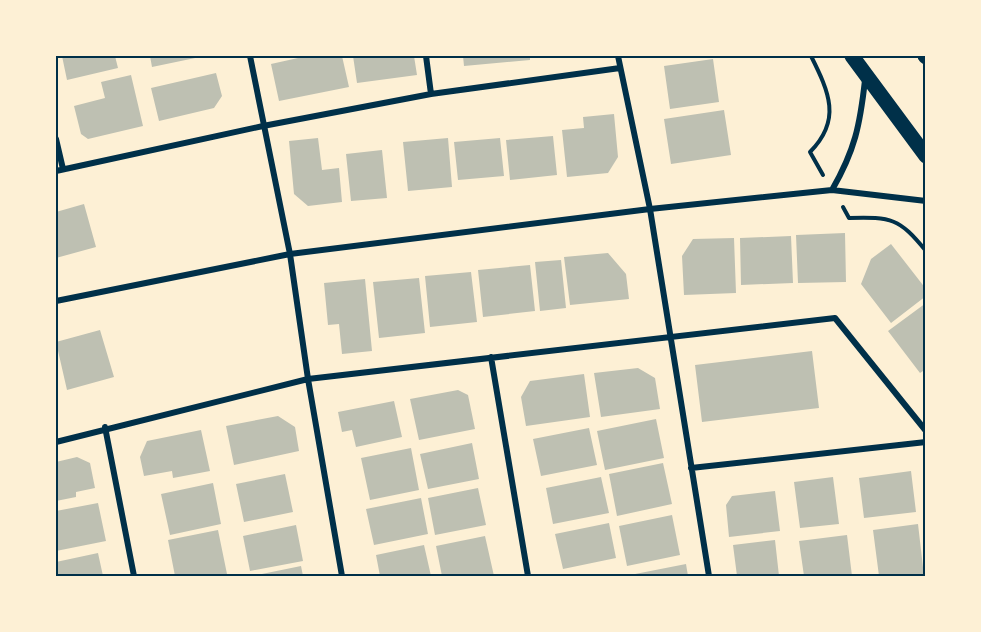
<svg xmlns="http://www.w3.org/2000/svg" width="981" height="632" font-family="'Public Sans',sans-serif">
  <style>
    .building { fill: #bec0b2 }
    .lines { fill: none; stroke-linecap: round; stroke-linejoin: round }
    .path { stroke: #003049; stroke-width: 4 }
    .minor { stroke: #003049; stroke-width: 6 }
    .primary { stroke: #003049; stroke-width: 15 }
    .neatline { fill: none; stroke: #003049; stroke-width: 2 }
  </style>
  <rect width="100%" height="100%" fill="#fdf0d5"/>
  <path class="building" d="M62,56H115L118,68L67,80Z
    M150,56H200V57L152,67Z
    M307,56H342L349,87L279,101L271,64Z
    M353,56H414L417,75L357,83Z
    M463,56H530V60L464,66Z
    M713,59L719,102L670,109L664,66Z
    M216,73L222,96L214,108L159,121L151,88Z
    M131,75L143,126L88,139L81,134L74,106L105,98L101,82Z
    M724,110L731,155L671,164L664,119Z
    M614,114L618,157L608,173L567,177L562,130L584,128L583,117Z
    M553,136L557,175L510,180L506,140Z
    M318,138L322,170L339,168L342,202L308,206L294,194L289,141Z
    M448,138L452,187L408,191L403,142Z
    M500,138L504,176L458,180L454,142Z
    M382,150L387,198L351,201L346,154Z
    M84,204L96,247L56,258V212Z
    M845,233L846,282L798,283L796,235Z
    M791,236L793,283L741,285L740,238Z
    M734,238L736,293L684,295L682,256L693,239Z
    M891,244L926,289V296L891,323L861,284L871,259Z
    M608,253L626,274L629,299L570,305L564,257Z
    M561,260L566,308L540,311L535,262Z
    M530,265L535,311L483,317L478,270Z
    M471,272L477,322L430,327L425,276Z
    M419,278L425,333L379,338L373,282Z
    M365,279L372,351L342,354L339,324L328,325L324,283Z
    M926,303V369L920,373L888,331Z
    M100,330L114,377L67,390L56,342Z
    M812,351L819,408L702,422L695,365Z
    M638,368L655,378L660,409L601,417L594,373Z
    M584,374L590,417L526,426L521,397L530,381Z
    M458,390L468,395L475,429L419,440L410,399Z
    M394,401L402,437L356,447L352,430L342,432L338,412Z
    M278,416L295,427L299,451L234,465L226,426Z
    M656,419L664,458L605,470L597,431Z
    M589,428L597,465L541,476L533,439Z
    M201,430L210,471L173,478L172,471L144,476L140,457L147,441Z
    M472,443L479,479L428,489L420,454Z
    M411,448L419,490L370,500L361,458Z
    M77,457L90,463L95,488L76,492V497L56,501V462Z
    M663,463L672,504L617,516L609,474Z
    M911,471L916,512L864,518L859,478Z
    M285,474L293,512L244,522L236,484Z
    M601,477L609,513L553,524L546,488Z
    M833,477L839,524L800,528L794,482Z
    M213,483L221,524L170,535L161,494Z
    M478,488L486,525L435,535L428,498Z
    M775,491L780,531L729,537L726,505L732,496Z
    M421,498L428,534L374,545L366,509Z
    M98,503L106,541L56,551V511Z
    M672,515L680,555L627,566L619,526Z
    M609,523L616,558L563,569L555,534Z
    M918,524L924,576H879L873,530Z
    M296,525L303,561L250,571L243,536Z
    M218,530L227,574L175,576L168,540Z
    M847,535L852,576H804L799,541Z
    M485,536L494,576H442L436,546Z
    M775,540L779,576H737L733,545Z
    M424,545L431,576H380L376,555Z
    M98,553L103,576H56V562Z
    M686,564L688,576H630V575Z
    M301,566L303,576H257V575Z"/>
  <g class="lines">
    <path class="path" d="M811,56C829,92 842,120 810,152L823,175
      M843,207L849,218C892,217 899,218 926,251"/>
    <path class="minor" d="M250,56L290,254L308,379L342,576
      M426,56L431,94
      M618,56L650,209L709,576
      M56,139L63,169
      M56,171L263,126L431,94L620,68
      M832,190C855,150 860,125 865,80
      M56,301L290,254L650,209L832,190L926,201
      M491,357L528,576
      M105,427L134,576
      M56,442L308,379L835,318L926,431
      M691,468L926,442"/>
    <path class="primary" d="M852,56L926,156
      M925,56L926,57"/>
  </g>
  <rect width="981" height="632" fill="none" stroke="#fdf0d5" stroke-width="114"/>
  <rect x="57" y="57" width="867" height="518" class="neatline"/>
</svg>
